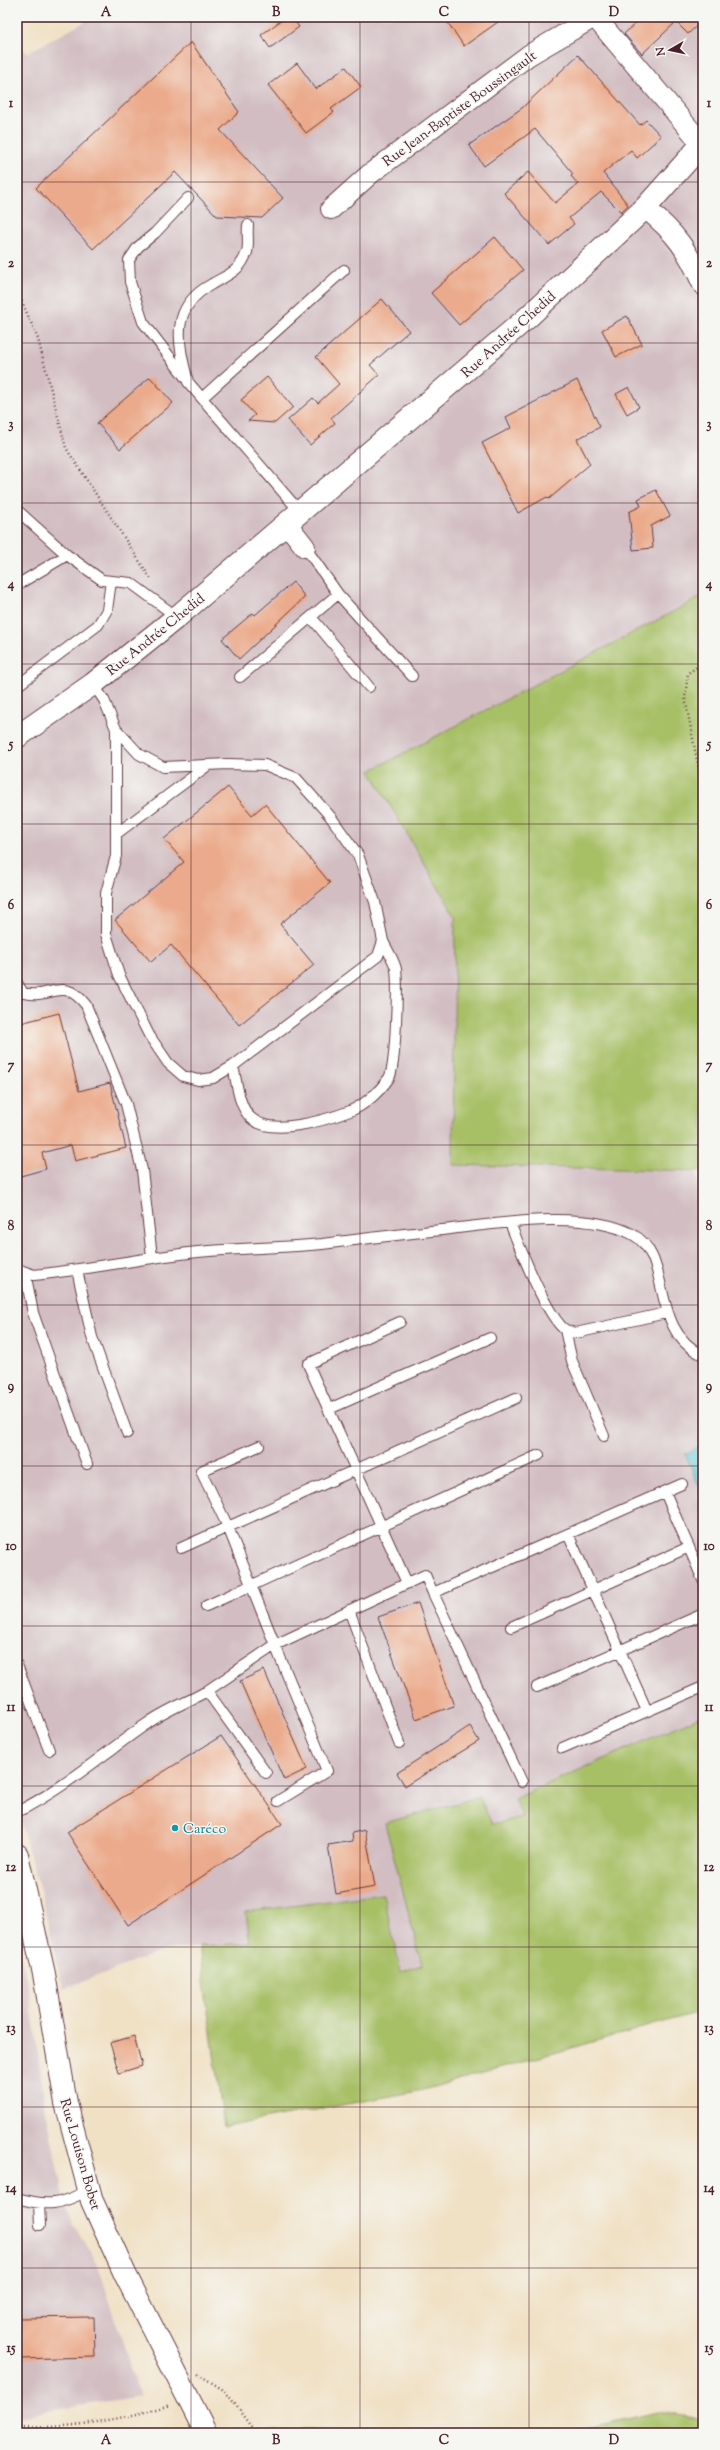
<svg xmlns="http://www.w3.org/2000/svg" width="720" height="2450" font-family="'Sorts Mill Goudy',serif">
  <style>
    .industrial { fill: #d2bec2 }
    .green { fill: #a7c066; stroke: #787048 }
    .water { fill: #5bc7d3; stroke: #52737f }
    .building { fill: #ebaa8b }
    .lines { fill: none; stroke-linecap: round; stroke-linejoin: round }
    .service-casing { stroke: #633c42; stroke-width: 12 }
    .minor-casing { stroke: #633c42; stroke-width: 22 }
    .tertiary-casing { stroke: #633c42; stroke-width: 24 }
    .path { stroke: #633c42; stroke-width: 2.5; stroke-dasharray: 1 3; stroke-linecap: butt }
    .service { stroke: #fff; stroke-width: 10 }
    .minor { stroke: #fff; stroke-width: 20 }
    .tertiary { stroke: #fff; stroke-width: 22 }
    .grid { fill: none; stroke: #4a1f2b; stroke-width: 1; stroke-opacity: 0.55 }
    .culture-dot { fill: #0f9aa8; stroke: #f6f6f2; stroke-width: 1.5 }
    .labels { text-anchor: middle; stroke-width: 3; stroke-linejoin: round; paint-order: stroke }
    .street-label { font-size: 14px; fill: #4a1f2b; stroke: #f6f6f2 }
    .culture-label { font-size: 14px; fill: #0d838f; stroke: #f6f6f2; text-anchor: start }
    .neatline { fill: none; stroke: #4a1f2b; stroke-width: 1.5 }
    .grid-label { font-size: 13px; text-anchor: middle; font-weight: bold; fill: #4a1f2b }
  </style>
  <rect width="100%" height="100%" fill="#f6f6f2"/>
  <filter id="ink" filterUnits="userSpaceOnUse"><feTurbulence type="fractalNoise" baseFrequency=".025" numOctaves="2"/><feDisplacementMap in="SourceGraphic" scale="8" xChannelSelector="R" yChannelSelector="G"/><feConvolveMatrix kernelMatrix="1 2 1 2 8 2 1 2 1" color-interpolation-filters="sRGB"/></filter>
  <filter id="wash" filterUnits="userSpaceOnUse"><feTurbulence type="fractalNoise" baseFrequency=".012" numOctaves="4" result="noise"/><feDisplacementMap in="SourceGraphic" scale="16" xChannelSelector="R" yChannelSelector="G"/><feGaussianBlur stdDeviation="0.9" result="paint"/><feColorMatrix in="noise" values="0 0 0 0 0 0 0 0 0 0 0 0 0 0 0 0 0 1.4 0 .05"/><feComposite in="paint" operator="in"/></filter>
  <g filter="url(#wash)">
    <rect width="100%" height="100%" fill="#f0e1c5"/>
    <path class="industrial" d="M94,17H703V596L370,771L455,916L453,1165L697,1171L703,1238V1715L514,1799L523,1817L492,1825L385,1823L422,1965L401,1972L383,1894L246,1912L250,1943L165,1950L63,1989L42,1897L17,1811V43L27,53Z
      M17,1936L30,1997L45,2105L62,2192L74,2225L98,2265L140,2396L17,2416Z"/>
    <path class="green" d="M703,596V1171L453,1165L455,916L370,771Z
      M703,1715V2011L423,2090L224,2127L199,1946L250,1943L246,1912L383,1894L401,1972L422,1965L385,1823L479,1797L492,1824L523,1817L514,1799Z
      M658,2412L703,2419V2433H268L267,2430L572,2431Z"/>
    <path class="water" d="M703,1445V1495L685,1454Z"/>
    <g id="blocks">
      <path class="building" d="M286,17H292L299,27L270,48L261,35Z
        M444,17H505L464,46Z
        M642,17H703V20L688,34L676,22L642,54L624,34Z
        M191,42L239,112L220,130L283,198L262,218L217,216L175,172L93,249L36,188Z
        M578,55L640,125L646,120L661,136L637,158L631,150L603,173L628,205L621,212L601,192L569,218L574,224L549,245L504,193L528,172L555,203L578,184L571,176L573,174L535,129L484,166L469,145L522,108Z
        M297,63L316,89L346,67L361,87L331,109L334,112L306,133L268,85Z
        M495,237L523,270L459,325L431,293Z
        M382,299L409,331L370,365L379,375L331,418L335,423L310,445L288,420L313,398L318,403L339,384L316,357Z
        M627,316L642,344L616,357L602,330Z
        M150,377L173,403L120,449L97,423Z
        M267,377L293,407L275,423L248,421L255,415L241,400Z
        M577,380L600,427L577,439L590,464L549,499L547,497L518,513L482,443L511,428L506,417Z
        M629,387L639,407L627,414L616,394Z
        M656,490L670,516L651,526L653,548L633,550L629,512L641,506L638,499Z
        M293,582L305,597L239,659L222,639L253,613L255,615Z
        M228,787L252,815L265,804L330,883L280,924L314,965L239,1025L171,945L151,962L115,920L184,862L164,839Z
        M59,1013L79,1091L110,1083L126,1148L75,1161L71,1145L42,1153L46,1169L17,1177V1024Z
        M418,1603L454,1706L416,1719L378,1617Z
        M264,1670L307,1769L284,1780L240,1681Z
        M470,1726L479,1741L405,1786L397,1773Z
        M221,1736L282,1824L128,1925L67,1832Z
        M365,1830L375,1887L336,1894L328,1845L353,1841L352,1833Z
        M134,2036L142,2066L119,2073L110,2043Z
        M94,2317L95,2357L17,2359V2318Z"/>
    </g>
  </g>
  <g filter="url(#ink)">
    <use href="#blocks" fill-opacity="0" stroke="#633c42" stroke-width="1"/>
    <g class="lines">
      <g class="service-casing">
        <path id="service" d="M248,225C247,233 249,245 247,252C240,272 227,275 212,284C169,307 178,343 188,382L301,513
          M185,377L143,322L130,282L129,260L138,247L155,233L188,198
          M202,398L344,270
          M17,510L67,555L102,580L131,583L177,617
          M305,547L338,594L412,676
          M17,585L67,555
          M311,617L369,687
          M240,677L338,594
          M93,684L104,700L116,729V856L106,893V934L119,975L149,1035L168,1063L183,1076L198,1080L213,1078L233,1066L378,956L383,941L375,902L358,855L330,816L296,778L265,765L228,764L163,767L139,754L116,729
          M17,686L98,625L107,610L111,581
          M116,834L207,766
          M17,983L23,993C52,1000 62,975 86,1005L126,1104L142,1170L152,1257
          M233,1066C237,1082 238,1106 251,1118C271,1137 326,1120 350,1111C365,1105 380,1091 389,1078C396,1067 398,985 396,969C394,960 387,950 383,941
          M510,1223C520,1248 545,1313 564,1329C567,1331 572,1332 576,1333L666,1313
          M17,1269L34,1275C89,1269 143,1258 198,1252C239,1248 281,1248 322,1244C362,1239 402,1234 442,1230C495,1224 584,1209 632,1234C674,1256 648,1330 703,1355
          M77,1270L92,1337L127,1433
          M25,1272L33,1313L87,1464
          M400,1322L308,1364L407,1583
          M565,1330L572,1361L604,1436
          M329,1409L490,1338
          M665,1492L703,1580
          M568,1534L647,1711
          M181,1548L516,1398
          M206,1606L539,1455
          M349,1610L399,1743
          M511,1627L689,1547
          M17,1665L49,1750
          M537,1687L703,1614
          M207,1691L275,1645L228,1527L201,1471L259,1446
          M562,1748L703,1687
          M522,1782L433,1593L682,1484
          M278,1801L327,1771L275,1645L425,1575L433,1593
          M17,1812C65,1788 104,1753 148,1723C166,1710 188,1702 207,1691L266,1773
          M17,2198C48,2207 60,2205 89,2190
          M39,2204L40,2225"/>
      </g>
      <g class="minor-casing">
        <path id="minor" d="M595,17L702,144
          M645,208C676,233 687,249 703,285
          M331,209L370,174L529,55L594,17
          M287,524L305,547"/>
      </g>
      <g class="tertiary-casing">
        <path id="tertiary" d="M17,737L93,684L177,617L527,318L645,208L703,143
          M17,1855L44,1974L66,2103L92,2201L125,2274L206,2433"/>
      </g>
      <path class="path" d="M17,290L38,339L66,448L151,579
        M703,663L688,673L685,698L703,791
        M198,2374L225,2391L257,2433
        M17,2427C70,2429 120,2420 170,2405"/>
      <use href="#service" class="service"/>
      <use href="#minor" class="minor"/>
      <use href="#tertiary" class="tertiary"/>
    </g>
  </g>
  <path class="grid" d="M191,17V2433M360,17V2433M529,17V2433M17,182H703M17,343H703M17,503H703M17,664H703M17,824H703M17,984H703M17,1145H703M17,1305H703M17,1466H703M17,1626H703M17,1786H703M17,1947H703M17,2107H703M17,2268H703"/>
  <circle class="culture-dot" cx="175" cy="1828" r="4"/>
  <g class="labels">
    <g class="street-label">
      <text transform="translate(459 108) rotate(-36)" y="5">Rue Jean-Baptiste Boussingault</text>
      <text transform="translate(508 334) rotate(-42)" y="5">Rue Andrée Chedid</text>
      <text transform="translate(155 634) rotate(-39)" y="5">Rue Andrée Chedid</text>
      <text transform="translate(81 2154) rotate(74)" y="5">Rue Louison Bobet</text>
    </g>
    <g class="culture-label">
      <text x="183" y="1833">Caréco</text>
    </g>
  </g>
  <rect width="720" height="2450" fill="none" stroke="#f6f6f2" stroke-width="44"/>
  <g transform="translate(670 50) rotate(261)" stroke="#f6f6f2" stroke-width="3" paint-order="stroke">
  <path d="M0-3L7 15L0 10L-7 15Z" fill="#4a1f2b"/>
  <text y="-6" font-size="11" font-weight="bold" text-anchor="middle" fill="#4a1f2b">N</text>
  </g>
  <rect x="22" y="22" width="676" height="2406" class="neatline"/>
  <g class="grid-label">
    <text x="106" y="16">A</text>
    <text x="276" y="16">B</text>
    <text x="444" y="16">C</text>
    <text x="614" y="16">D</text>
    <text x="11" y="107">1</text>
    <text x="709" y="107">1</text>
    <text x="11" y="267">2</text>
    <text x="709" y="267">2</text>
    <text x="11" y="428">3</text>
    <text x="709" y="428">3</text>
    <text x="11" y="588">4</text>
    <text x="709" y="588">4</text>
    <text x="11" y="748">5</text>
    <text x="709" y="748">5</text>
    <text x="11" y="909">6</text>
    <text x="709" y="909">6</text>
    <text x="11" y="1069">7</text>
    <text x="709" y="1069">7</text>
    <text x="11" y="1230">8</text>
    <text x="709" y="1230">8</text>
    <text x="11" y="1390">9</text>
    <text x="709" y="1390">9</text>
    <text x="11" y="1550">10</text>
    <text x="709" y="1550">10</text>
    <text x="11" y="1711">11</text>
    <text x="709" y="1711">11</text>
    <text x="11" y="1871">12</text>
    <text x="709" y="1871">12</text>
    <text x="11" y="2032">13</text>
    <text x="709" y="2032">13</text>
    <text x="11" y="2192">14</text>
    <text x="709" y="2192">14</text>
    <text x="11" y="2352">15</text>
    <text x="709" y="2352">15</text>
    <text x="106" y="2444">A</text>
    <text x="276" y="2444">B</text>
    <text x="444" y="2444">C</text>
    <text x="614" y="2444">D</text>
  </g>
</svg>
